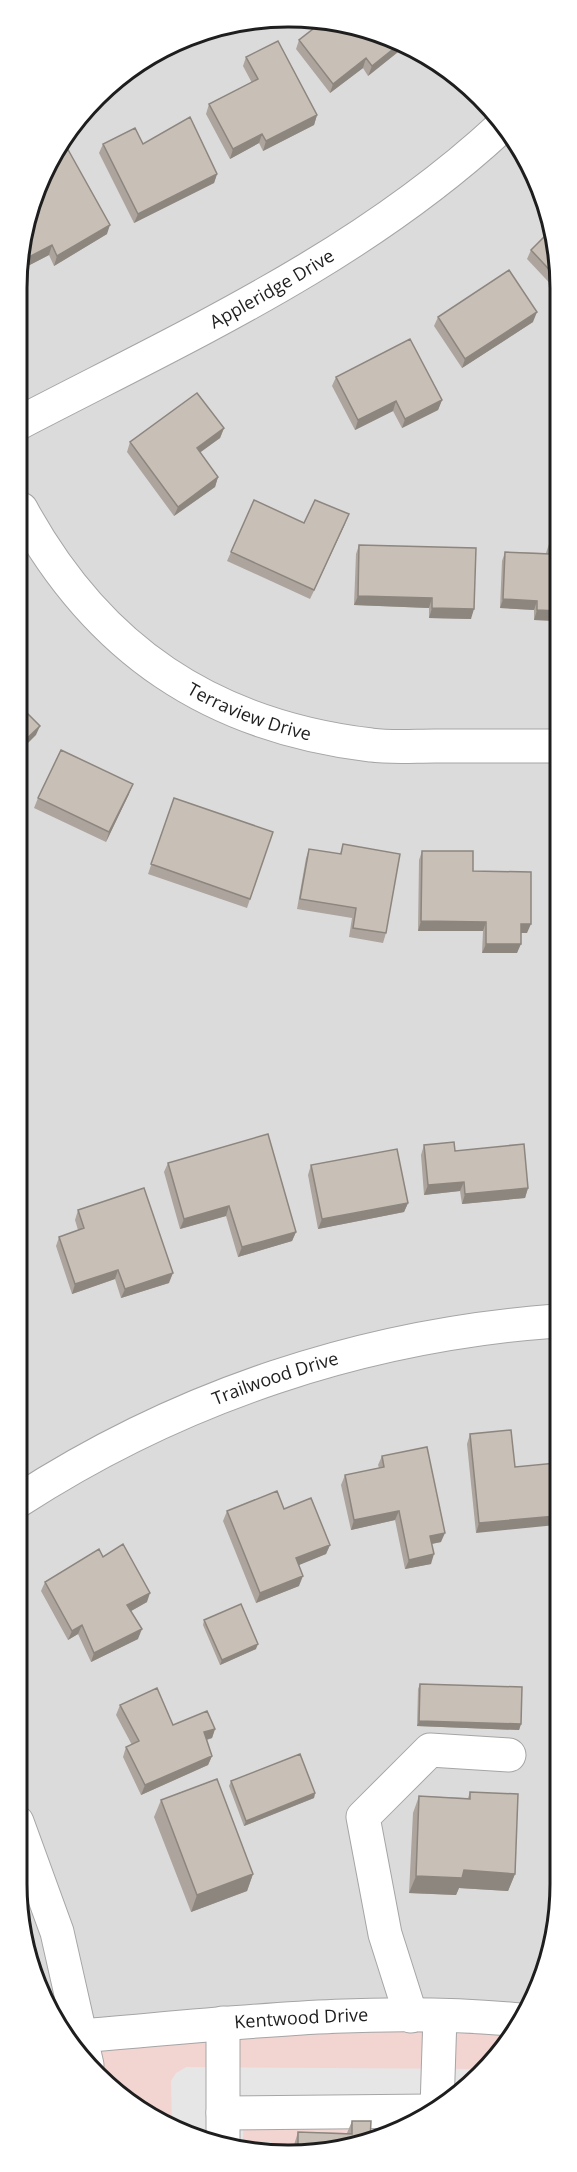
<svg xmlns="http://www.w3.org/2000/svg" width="577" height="2172" font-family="'Open Sans',sans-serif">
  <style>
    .residential { fill: #dcdbdb }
    .commercial { fill: #f2d4d1 }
    .parking { fill: #e6e6e6 }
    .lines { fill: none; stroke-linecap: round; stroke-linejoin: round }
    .minor-casing { stroke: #a5a5a5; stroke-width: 35 }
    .minor { stroke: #fff; stroke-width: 33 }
    .wall { fill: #aca49d }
    .shaded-wall { fill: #8c867f }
    .building { fill: #c8bfb6; stroke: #8c867f; stroke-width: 1.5 }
    .labels { text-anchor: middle; stroke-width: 6; stroke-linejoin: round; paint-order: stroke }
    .street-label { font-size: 18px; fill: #1e1e1e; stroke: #fff }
    .rim { fill: none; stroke: #1e1e1e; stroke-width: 3 }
  </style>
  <rect width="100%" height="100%" fill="#f0ece3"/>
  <path class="residential" d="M235,22H341L409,45L481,96L533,169L558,253L555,1936L521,2020L84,2063L37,1987L17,1883L22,236L62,138L137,63Z"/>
  <path class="commercial" d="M240,2022L515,2034L454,2100L359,2146L270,2155L169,2128L87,2065L81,2036Z"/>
  <path class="parking" d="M186,2067L482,2069L454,2099L431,2111L244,2113L243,2142H271V2155L172,2128L171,2081L176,2073Z"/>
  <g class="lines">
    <g class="minor-casing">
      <g id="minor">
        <path id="s1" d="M21,422C190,334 361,257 502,126"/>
        <path id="s2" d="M21,509C98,650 211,726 371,745C392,748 414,746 435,746C475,746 516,746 557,746"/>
        <path id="s3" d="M18,1501C180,1396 364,1335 556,1321"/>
        <path d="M17,1822L57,1932L87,2065"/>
        <path d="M411,2016L385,1934L363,1817L430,1750L509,1755"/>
        <path d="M223,2023V2142"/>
        <path id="s4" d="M68,2037C218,2025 370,2005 521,2020"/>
        <path d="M437,2108L440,2016"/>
        <path d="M223,2113L431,2111"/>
      </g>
    </g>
    <use href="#minor" class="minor"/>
  </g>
  <path class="wall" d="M299,40L408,44L368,76L363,68L330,93L296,49Z
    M246,57L317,115L314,125L263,151L259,143L230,159L206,114L209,104L252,83L243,66Z
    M103,144H143L217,174L214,183L134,223L99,153Z
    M57,150L107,234L54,266L49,255L22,269V236Z
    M531,250L558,253V292L527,259Z
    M438,317L533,322L462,368L434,326Z
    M336,377L442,400L438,410L402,428L393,411L355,430L332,386Z
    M224,428L220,438L200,452L218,477L215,487L174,516L127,452L130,442Z
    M304,523L345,524L310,599L227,561L231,552Z
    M550,541H558V621L534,620V610L500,608L502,561L505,552L546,553Z
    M359,545L471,619L429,618V608L354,605L356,554Z
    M129,794L106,842L34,808L38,798Z
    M174,798L273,832L247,908L148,874Z
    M343,844L386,933L383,943L349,937L352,918L297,909L306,858L309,849L340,854Z
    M422,851L473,871L527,933H521L517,953H482L483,931H418L419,860Z
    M557,853V934H551L550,863L553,854Z
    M557,1126V1196H554L553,1135Z
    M424,1145L455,1151L528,1188L525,1198L462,1204L460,1191L424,1195L421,1155Z
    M168,1163L296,1232L292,1241L238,1257L226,1216L180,1229L164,1172Z
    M311,1165L408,1203L404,1212L318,1229L308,1175Z
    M78,1210L169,1283L121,1298L115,1279L72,1294L56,1246L59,1237L78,1230L75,1220Z
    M470,1434L515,1467L476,1533L467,1444Z
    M382,1456L441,1542L432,1544L431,1564L405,1569L395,1520L351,1530L341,1485L345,1475L379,1468L378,1465Z
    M284,1509L330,1545L326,1554L298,1565L299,1586L256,1603L223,1521L227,1511Z
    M103,1557L147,1602L131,1611L138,1639L91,1662L78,1634L68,1640L41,1591L45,1582Z
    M204,1620L256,1649L220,1665L203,1625Z
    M420,1684L521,1724L519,1730L417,1726L418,1689Z
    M120,1705L173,1725L215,1729L212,1738L207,1740L212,1756L208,1765L141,1795L123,1757L126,1747L132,1745L116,1715Z
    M231,1781L315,1793L314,1798L244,1826L229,1786Z
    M470,1792L515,1874L508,1891L459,1888L456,1895L409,1893L413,1813L419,1796L468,1798Z
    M161,1800L253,1874L247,1891L191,1912L154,1817Z
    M352,2121L359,2146L294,2153V2145L298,2132L347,2133Z"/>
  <path class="shaded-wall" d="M402,42L408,44L368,76L372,66Z
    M366,58L363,68L330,93L333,84Z
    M317,115L314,125L263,151L266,141Z
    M262,134L259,143L230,159L233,149Z
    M217,174L214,183L134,223L138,214Z
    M110,225L107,234L54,266L57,256Z
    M52,245L49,255L22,269L25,259Z
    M537,312L533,322L462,368L465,359Z
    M442,400L438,410L402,428L405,419Z
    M396,401L393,411L355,430L358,420Z
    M224,428L220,438L194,457L197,448Z
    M218,477L215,487L174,516L178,507Z
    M349,514L345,524L310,599L314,590Z
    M358,596L432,598L429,608L354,605Z
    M503,599L537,601L534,610L500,608Z
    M432,608L474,609L471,619L429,618Z
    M537,610L558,611V621L534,620Z
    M40,726L36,735L20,751V745Z
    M133,784L129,794L106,842L109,832Z
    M421,921L486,922L483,931H418Z
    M521,924H531L527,933H517Z
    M554,924H557V934H551Z
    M486,944H521L517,953H482Z
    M464,1182L460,1191L424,1195L428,1185Z
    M528,1188L525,1198L462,1204L465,1194Z
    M408,1203L404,1212L318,1229L322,1219Z
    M229,1206L226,1216L180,1229L184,1219Z
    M296,1232L292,1241L238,1257L242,1247Z
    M118,1270L115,1279L72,1294L75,1284Z
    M173,1273L169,1283L121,1298L125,1289Z
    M399,1511L395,1520L351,1530L354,1520Z
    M556,1516V1525L476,1533L479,1523Z
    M445,1533L441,1542L426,1545L430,1536Z
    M330,1545L326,1554L292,1568L296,1558Z
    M434,1554L431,1564L405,1569L409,1560Z
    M303,1576L299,1586L256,1603L260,1593Z
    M150,1593L147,1602L124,1615L127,1605Z
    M82,1625L78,1634L68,1640L72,1631Z
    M142,1629L138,1639L91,1662L94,1653Z
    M258,1644L256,1649L220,1665L222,1660Z
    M419,1721L521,1724L519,1730L417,1726Z
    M215,1729L212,1738L201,1741L204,1732Z
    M212,1756L208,1765L141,1795L145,1785Z
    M315,1793L314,1798L244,1826L246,1821Z
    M464,1870L515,1874L508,1891L459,1888L456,1895L409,1893L416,1876Z
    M253,1874L247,1891L191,1912L197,1895Z"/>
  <path class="building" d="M322,22H341L402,42L372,66L366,58L333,84L299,40Z
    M278,41L317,115L266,141L262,134L233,149L209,104L258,79L246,57Z
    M190,117L217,174L138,214L103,144L135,128L143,144Z
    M66,146L110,225L57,256L52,245L25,259L22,253V236L39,194L43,191L42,187L44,182L50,180L47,175L57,150Z
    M551,230L558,253V279L531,250Z
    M509,270L537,312L465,359L438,317Z
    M410,339L442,400L405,419L396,401L358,420L336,377Z
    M197,393L224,428L197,448L218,477L178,507L130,442Z
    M254,500L304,523L315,500L349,514L314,590L231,552Z
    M550,541H558V611L537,610V601L503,599L505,552L550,554Z
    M359,545L476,548L474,609L432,608V598L358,596Z
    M20,706L40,726L20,745Z
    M61,750L133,784L109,832L38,798Z
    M174,798L273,832L250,899L151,864Z
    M343,844L400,854L386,933L353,928L356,908L300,899L309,849L341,854Z
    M422,851H473V871L531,872V924H521V944H486V922L421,921Z
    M557,853V924H554L553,854Z
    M268,1134L296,1232L242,1247L229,1206L184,1219L168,1163Z
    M454,1142L455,1151L524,1144L528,1188L465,1194L464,1182L428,1185L424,1145Z
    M397,1149L408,1203L322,1219L311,1165Z
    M144,1188L173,1273L125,1289L118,1270L75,1284L59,1237L84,1228L78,1210Z
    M511,1430L515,1467L556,1463V1516L479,1523L470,1434Z
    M427,1447L445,1533L430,1536L434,1554L409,1560L399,1511L354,1520L345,1475L384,1467L382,1456Z
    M277,1491L284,1509L311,1498L330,1545L296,1558L303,1576L260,1593L227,1511Z
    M123,1544L150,1593L127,1605L142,1629L94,1653L82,1625L72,1631L45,1582L99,1549L103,1557Z
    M241,1604L258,1644L222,1660L204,1620Z
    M420,1684L522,1687L521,1724L419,1721Z
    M157,1688L173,1725L207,1711L215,1729L204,1732L212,1756L145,1785L126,1747L139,1741L120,1705Z
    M300,1754L315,1793L246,1821L231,1781Z
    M217,1779L253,1874L197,1895L161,1800Z
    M470,1792L518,1794L515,1874L464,1870L462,1878L416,1876L419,1796L470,1799Z
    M352,2121H371L370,2141L359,2146L298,2152V2132L352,2134Z"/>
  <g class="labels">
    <g class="street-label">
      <text dy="6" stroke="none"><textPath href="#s1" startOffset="284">Appleridge Drive</textPath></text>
      <text dy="6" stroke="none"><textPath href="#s2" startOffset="314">Terraview Drive</textPath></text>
      <text dy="6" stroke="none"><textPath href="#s3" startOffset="286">Trailwood Drive</textPath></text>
      <text dy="6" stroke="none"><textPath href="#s4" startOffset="234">Kentwood Drive</textPath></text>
    </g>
  </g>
  <path d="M0 0H577V2172H0ZM288 27H289A261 261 0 0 1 550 288V1884A261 261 0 0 1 289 2145H288A261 261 0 0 1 27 1884V288A261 261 0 0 1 288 27Z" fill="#fff" fill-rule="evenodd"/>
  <path class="rim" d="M288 27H289A261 261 0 0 1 550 288V1884A261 261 0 0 1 289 2145H288A261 261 0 0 1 27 1884V288A261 261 0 0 1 288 27Z"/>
</svg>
